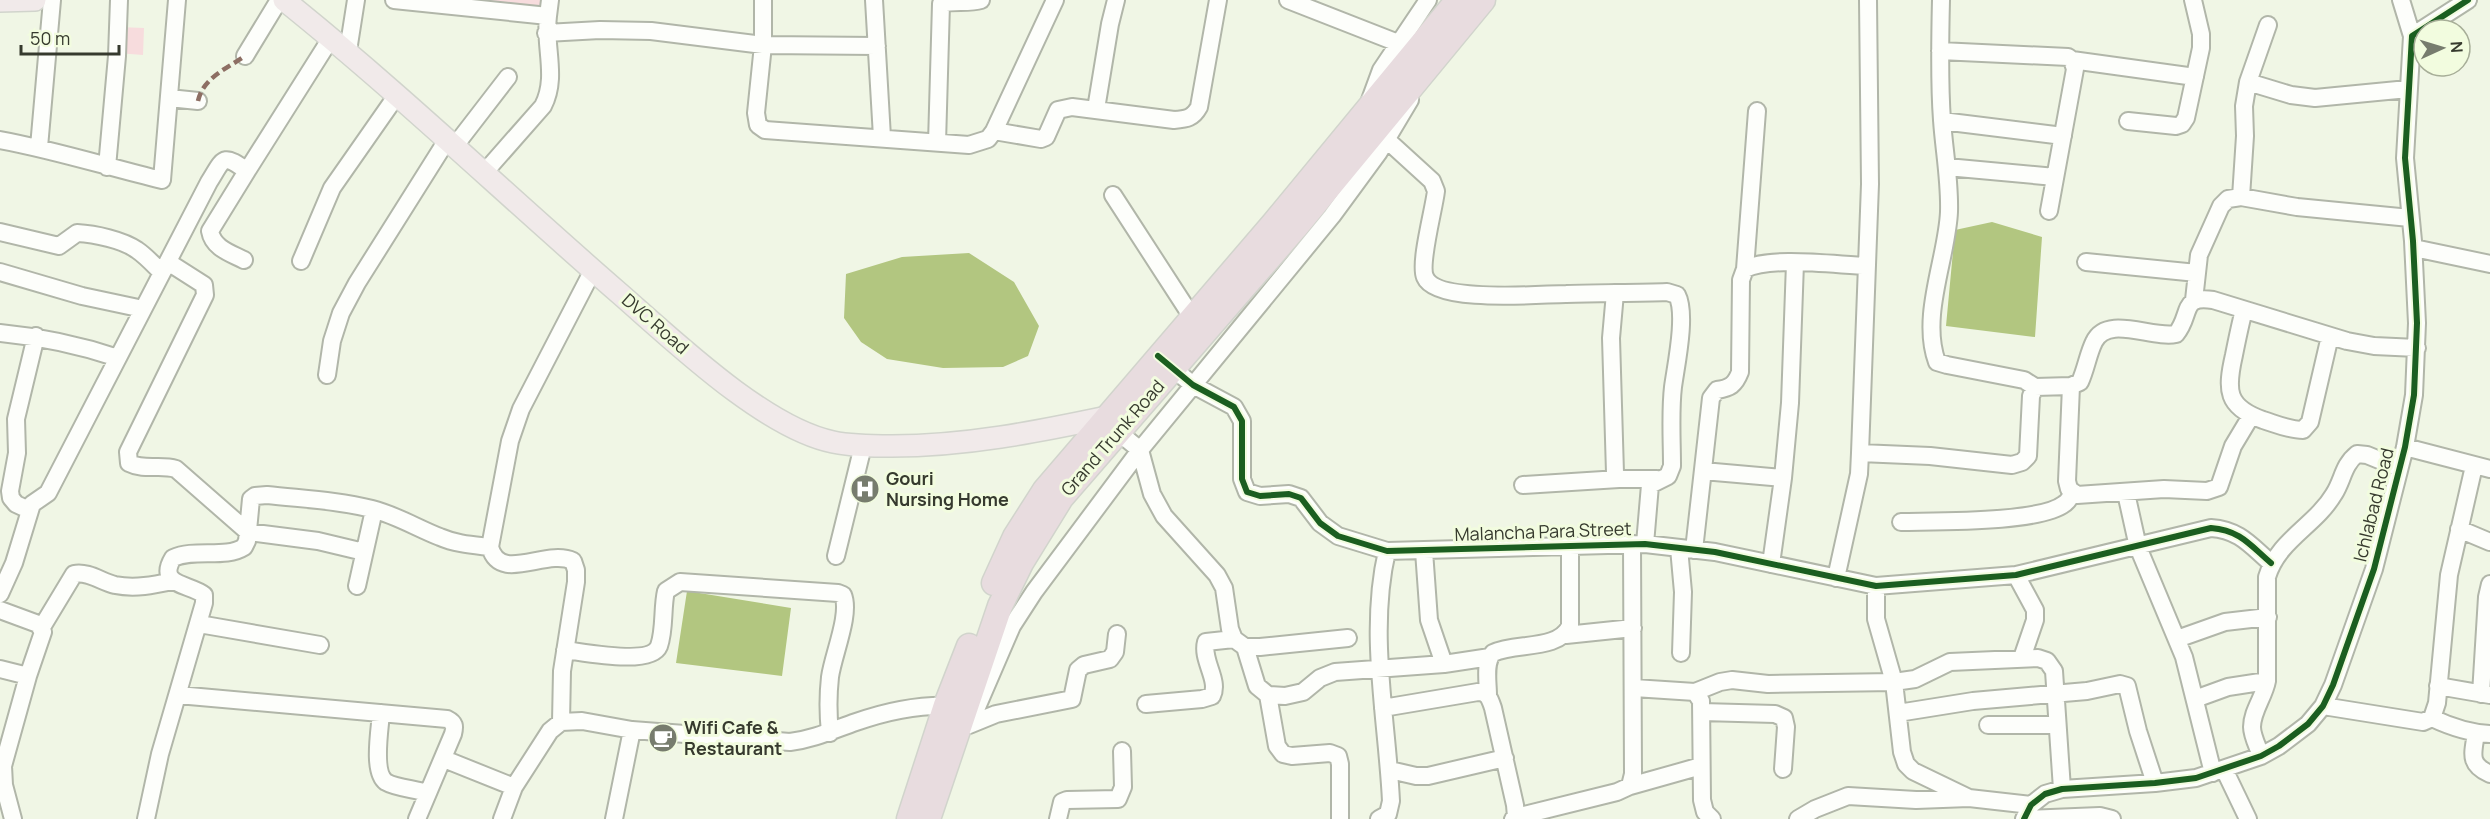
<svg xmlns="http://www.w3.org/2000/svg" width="2490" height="819" font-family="Manrope,sans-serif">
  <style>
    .green { fill: #f7dcdd }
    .water { fill: #b2c680 }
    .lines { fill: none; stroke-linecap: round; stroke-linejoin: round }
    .minor-casing { stroke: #b1b6a9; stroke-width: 20 }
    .major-casing { stroke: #d1d4cc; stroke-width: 24 }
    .highway-casing { stroke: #d1d4cc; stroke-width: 27 }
    .minor { stroke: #fdfefb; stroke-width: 16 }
    .major { stroke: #f1eaea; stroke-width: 21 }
    .highway { stroke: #e8dcdf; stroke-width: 24 }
    .quiet { stroke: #8d6e63; stroke-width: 4.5; stroke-dasharray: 9 4.5; stroke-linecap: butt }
    .cycleway-casing { stroke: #f2fcdf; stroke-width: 10 }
    .cycleway { stroke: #1b5e20; stroke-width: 6 }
    .labels { text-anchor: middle; stroke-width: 6; stroke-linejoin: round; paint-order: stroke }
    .street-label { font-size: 18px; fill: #363a2e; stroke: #f2fcdf }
    .poi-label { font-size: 18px; font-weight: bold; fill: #363a2e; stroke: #f2fcdf; text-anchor: start }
  </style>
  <rect width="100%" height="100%" fill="#f0f6e5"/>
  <path class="green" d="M455,0H544L542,10Z
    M119,27L144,28L143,55L117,53Z"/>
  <path class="water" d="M1992,222L2042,237L2035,337L1946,326L1955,230Z
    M969,253L1014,282L1039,326L1028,356L1003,367L943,368L887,359L861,342L844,318L846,274L902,257Z
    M687,591L791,608L782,676L676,663Z"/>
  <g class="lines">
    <g class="minor-casing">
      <path id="minor" d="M394,0L548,16L550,0
        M763,0V45L756,113L758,125L765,130L969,145L988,139L994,131L1055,0
        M874,0L882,137
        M1288,0L1398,43
        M1941,0C1940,40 1939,80 1942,120C1944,150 1950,181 1949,212C1947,258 1920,316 1937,362L1947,365L2024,380L2035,387
        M2401,0L2412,36
        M546,33L600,30L651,31L763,45L877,46
        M348,51L356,0
        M1940,51L2068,57L2072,60L2075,69L2049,211
        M245,56L279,0
        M2072,60L2195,77
        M2248,82L2291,95L2315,98L2408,89
        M169,98L198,101
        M1370,100L1381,70L1428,0
        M1096,109L1110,24L1116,0
        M1942,121L2063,136
        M2128,121L2176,126L2182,124L2186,118L2201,48V34L2193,0
        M994,131L1041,139L1046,137L1058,110L1072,107L1174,120C1187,119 1193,118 1199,107L1218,0
        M0,140C55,150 108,167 162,180L177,0
        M1387,140L1432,181L1436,191C1434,209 1419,263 1425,277C1436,304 1541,294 1566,294C1600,293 1634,293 1667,292L1677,295C1687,314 1676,365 1673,387C1670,412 1672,440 1672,466L1668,476L1650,485L1645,544
        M937,143L941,4C953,0 968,4 981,0
        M39,147L52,0
        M454,147L508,77
        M107,167L117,56L119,0
        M1947,167L2055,177
        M484,173L543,106C558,77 544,47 548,16
        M1113,195L1192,317
        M2241,197L2245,136L2244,106L2248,82L2268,25
        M0,232L59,246L77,233C95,234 123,240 137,250C146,256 154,265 162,273
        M2414,248L2490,264
        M244,260C230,253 213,248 210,231L247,171
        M301,261L332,188L397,95
        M168,262L204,285L205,295L128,452L129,463C145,471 160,464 176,469L248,532L318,541L364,552
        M2086,262L2197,273
        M1745,269L1757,111
        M0,272L82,296L143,309
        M1615,293L1611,338L1615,473L1619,479H1657
        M2194,300L2199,255L2221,206L2228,199L2241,197L2297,207L2410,218
        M2244,310C2240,325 2237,340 2234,355C2226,390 2226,407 2263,420C2276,424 2289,430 2303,430L2310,422L2330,336
        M0,333C41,337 79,345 118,358
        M1165,362L1193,385L1234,407L1242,421V479L1247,492L1260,496L1289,494L1301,498L1320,523L1338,536L1387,551L1645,544L1715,552L1876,586L2016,575L2211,528C2240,530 2251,546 2271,563
        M327,375L332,341L341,313L357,283L447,140
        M2071,386L2067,481L2069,489L2077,495L2164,489L2207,491L2219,487L2233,446L2251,416
        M1117,431L1140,450L1152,494L1164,516L1217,575L1224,588L1230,629L1234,639L1245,647H1260L1348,638
        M2405,447L2490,469
        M1860,453L1930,456L2012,465L2022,462L2028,456L2031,396L2035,387L2071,386L2080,382C2086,369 2088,354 2094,342C2107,314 2152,339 2176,334C2192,315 2180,295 2213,300L2347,341L2374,346L2417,348
        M1703,471L1783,478
        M1523,485L1619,479
        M2126,493L2138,547L2184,657L2213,773
        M29,510L16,504L11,498L10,491L17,453L16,419L36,336
        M1901,522C1935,521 2040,523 2064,504C2068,502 2070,497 2073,493
        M2459,529L2490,542
        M1679,548L1683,592L1681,653
        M1694,550L1711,398L1717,390C1730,388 1735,385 1740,372L1741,280L1745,269C1771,256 1836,265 1867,266
        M1424,551L1429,620L1444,664
        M836,556L863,446
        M1771,564L1783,478L1790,403L1795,263
        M2016,575L2035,610V620L2022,658
        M1836,578L1859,474L1860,453L1870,184L1868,0
        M357,586L374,510
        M1876,586V619L1894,682L1902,752L1906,764L1913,771L1969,798
        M0,594L14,563L32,504L48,493L209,182C224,158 222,153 247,171L331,38
        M0,610L38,624L43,632L28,676L3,766L4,785L13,819
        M199,624L320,645
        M42,627L74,574C88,571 102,582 115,585C135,589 154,585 173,581
        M1566,635L1633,628
        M2177,639L2225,622L2268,617
        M1245,647L1257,686L1268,695L1285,696L1303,692L1320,678L1335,672L1444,664L1490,657
        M565,650C583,652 651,666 659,646C665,629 662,608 666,591L680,582L838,593L843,595C851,614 833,655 830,677C828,695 828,714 830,733
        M0,669L28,676
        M2438,686L2490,695
        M1634,688L1695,692L1701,701L1702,800L1705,812L1712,819
        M1695,692L1720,682L1732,680L1768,684L1894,682L1915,679L1950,662L2038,658L2047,661L2054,671L2062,789
        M2481,694L2487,597L2490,584
        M178,695L447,719C455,723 455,726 453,734L417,819
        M1268,695L1277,746L1283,754L1292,756L1330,753L1338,756L1340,764V819
        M1488,695C1488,682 1484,663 1493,653C1516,642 1558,651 1570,626V546
        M2195,699L2228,687L2267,681
        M1146,704L1202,699L1212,696C1220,680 1201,660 1206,642L1234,639
        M2323,706L2423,722L2432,718L2437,703L2449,575L2474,466
        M1383,708L1478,692C1488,692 1490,699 1493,708L1515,805L1516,817L1513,819
        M1702,712L1775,714L1784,718L1786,727L1783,769
        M381,713C380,729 372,772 386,782C396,788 415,789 427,793
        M1898,713L1973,701L2087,691L2120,684L2127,686L2138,731L2155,783
        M2432,718C2451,727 2469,733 2490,734
        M971,721L1012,626L1034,592L1140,450L1332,216L1379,152L1410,100
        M561,722L562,671L576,582V570L573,561C546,548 500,584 490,547L510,441L521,409L593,270
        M969,725L996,714L1072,699L1078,670L1084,665L1110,659L1115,652L1117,634
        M1988,725H2057
        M2476,733C2473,754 2468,764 2490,774
        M2261,756C2258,747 2252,736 2252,727C2252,711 2264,697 2267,681V577C2278,540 2315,526 2334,494C2343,480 2343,465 2357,454L2367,455L2399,468
        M444,759L514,787
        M2224,769L2248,819
        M1390,770L1416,776H1428L1505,758
        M1630,786L1701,766
        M1516,817L1617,792L1630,786L1633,774L1632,544
        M146,819L160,754L204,603V595C191,584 156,586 173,558C195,548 225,559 244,547L247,541L251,499L255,496L267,495C302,499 337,500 372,509C396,515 417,528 440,537C456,544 473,545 490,547
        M502,819L514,787L550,731L561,722L582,721L632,730L790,742C814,739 833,730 856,722C887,711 922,704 955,706
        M614,819L632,730
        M1058,819L1062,802L1067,800L1118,799L1123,787L1122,751
        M1379,819L1388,814L1391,801C1387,719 1368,632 1387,551
        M1798,819L1815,809L1848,796L1916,800L1969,798L2031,805
        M2024,819L2031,805L2045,794L2062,789L2155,783L2196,778L2261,756L2279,746L2308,724L2323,706L2333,685L2374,569L2405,447L2414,395L2417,323L2413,241L2405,158L2412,36L2468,0
        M2024,819L2100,816L2112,819"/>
    </g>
    <g class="major-casing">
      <path id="major" d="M284,0C400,93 507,196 619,293C673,340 764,428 833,442C852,446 872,446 892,446C965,446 1036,432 1107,417
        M0,1L35,0"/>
    </g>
    <g class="highway-casing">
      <path id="highway" d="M994,583L1015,537L1045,490L1274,223L1458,0
        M909,819L946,705L969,646
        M928,819L1000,606L1021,563L1061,498L1295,228L1483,0"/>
    </g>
    <use href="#minor" class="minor"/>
    <use href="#major" class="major"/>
    <use href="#highway" class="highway"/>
    <path class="quiet" d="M198,101C203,78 226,69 245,56"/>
    <g class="cycleway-casing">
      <path id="cycleway" d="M1158,356L1193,385L1234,407L1242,421V479L1247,492L1260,496L1289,494L1301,498L1320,523L1338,536L1387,551L1645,544L1715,552L1876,586L2016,575L2211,528C2240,530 2251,546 2271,563
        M2024,819L2031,805L2045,794L2062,789L2155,783L2196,778L2261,756L2279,746L2308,724L2323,706L2333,685L2374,569L2405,447L2414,395L2417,323L2413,241L2405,158L2412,36L2468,0"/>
    </g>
    <use href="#cycleway" class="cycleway"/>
  </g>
  <defs>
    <g id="hospital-disc" transform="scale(1.5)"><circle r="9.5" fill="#777c6e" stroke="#f2fcdf"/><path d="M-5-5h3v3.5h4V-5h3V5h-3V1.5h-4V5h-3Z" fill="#fff"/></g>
    <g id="cafe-disc" transform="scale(1.5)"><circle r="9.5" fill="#777c6e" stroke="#f2fcdf"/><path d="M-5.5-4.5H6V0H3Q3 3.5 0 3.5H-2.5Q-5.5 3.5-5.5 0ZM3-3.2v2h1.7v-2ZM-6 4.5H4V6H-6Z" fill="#fff"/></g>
  </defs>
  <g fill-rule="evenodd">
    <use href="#hospital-disc" x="865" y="489"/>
    <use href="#cafe-disc" x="663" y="738"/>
  </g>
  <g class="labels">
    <g class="street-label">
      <text transform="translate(655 324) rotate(41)" y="6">DVC Road</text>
      <text transform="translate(1113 438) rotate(-49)" y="6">Grand Trunk Road</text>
      <text transform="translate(2374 505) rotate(-76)" y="6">Ichlabad Road</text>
      <text transform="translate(1543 532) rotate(-2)" y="6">Malancha Para Street</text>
    </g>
    <g class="poi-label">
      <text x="886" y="485">Gouri<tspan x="886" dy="21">Nursing Home</tspan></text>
      <text x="684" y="734">Wifi Cafe &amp;<tspan x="684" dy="21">Restaurant</tspan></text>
    </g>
  </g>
  <g transform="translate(2442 48) rotate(86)"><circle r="28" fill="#f2fcdf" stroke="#a7ae98" stroke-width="1.5"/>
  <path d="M0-4.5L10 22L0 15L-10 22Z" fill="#777c6e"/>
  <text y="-9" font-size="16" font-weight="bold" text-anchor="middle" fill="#363a2e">N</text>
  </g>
  <path d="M21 45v9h98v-9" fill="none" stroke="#363a2e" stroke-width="3"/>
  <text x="30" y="45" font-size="18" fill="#363a2e" stroke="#f2fcdf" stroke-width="4.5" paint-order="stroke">50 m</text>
</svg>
